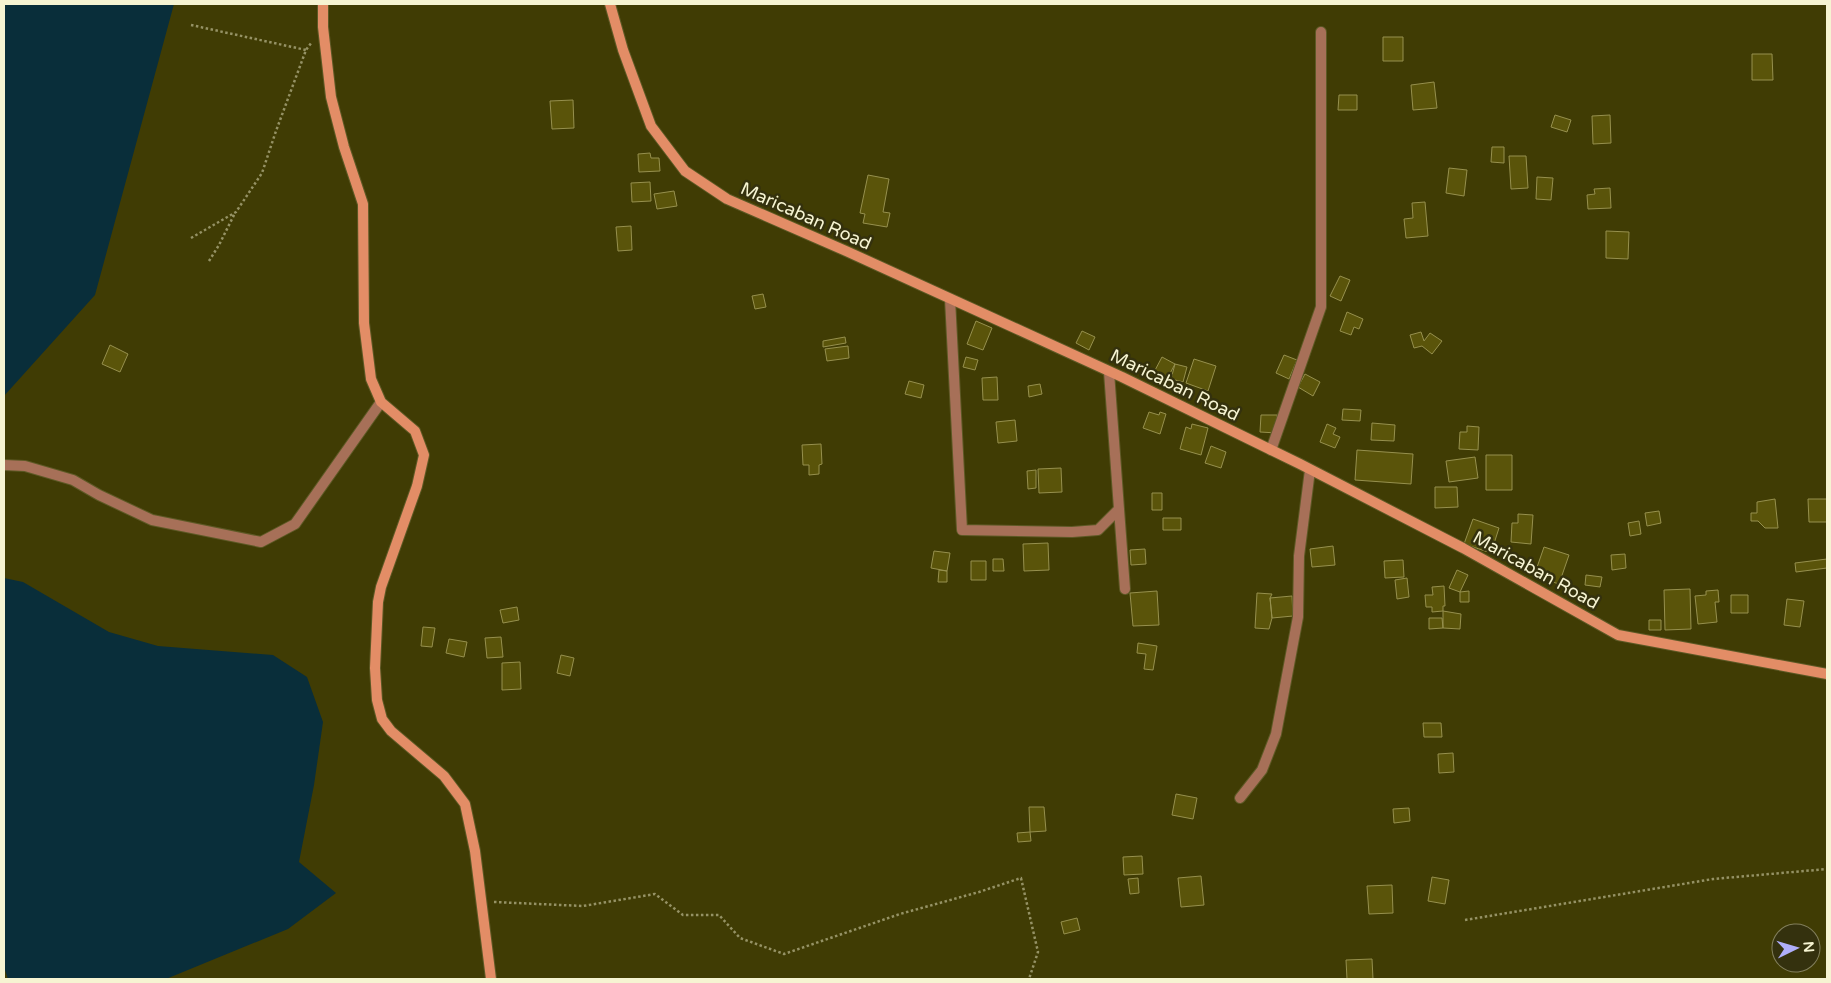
<svg xmlns="http://www.w3.org/2000/svg" width="1831" height="983" font-family="'Varela Round',sans-serif">
  <style>
    .water { fill: #092e3a }
    .building { fill: #5a540a; stroke: #96904e }
    .lines { fill: none; stroke-linecap: round; stroke-linejoin: round }
    .street-casing { stroke: #5d5925; stroke-width: 12 }
    .secondary-casing { stroke: #5d5925; stroke-width: 12 }
    .path { stroke: #959265; stroke-width: 2.5; stroke-dasharray: 2.5 2.5; stroke-linecap: butt }
    .street { stroke: #a77058; stroke-width: 10 }
    .secondary { stroke: #e38d66; stroke-width: 10 }
    .labels { text-anchor: middle; stroke-width: 5; stroke-linejoin: round; paint-order: stroke }
    .street-label { font-size: 18px; fill: #f6f4d2; stroke: #34310e }
  </style>
  <rect width="100%" height="100%" fill="#403c04"/>
  <path class="water" d="M4,4H174L95,295L4,396Z
    M4,578L23,582L109,632L158,646L273,655L307,677L323,722L314,785L299,862L336,893L288,929L166,979H8L4,967Z"/>
  <path class="building" d="M1383,37H1403V61H1383Z
    M1752,54H1772L1773,80H1752Z
    M1434,82L1437,108L1413,110L1411,85Z
    M1339,95H1357V110H1338Z
    M573,100L574,128L552,129L550,101Z
    M1555,115L1571,120L1567,132L1551,127Z
    M1610,115L1611,143L1593,144L1592,116Z
    M1492,147H1504V163L1491,162Z
    M650,153L651,158H659L660,171L639,172L638,154Z
    M1509,156H1526L1528,188L1511,189Z
    M1449,168L1467,170L1464,196L1446,193Z
    M868,175L889,179L883,212L890,213L887,227L863,223L865,214L860,213Z
    M1537,177L1553,178L1551,200L1536,199Z
    M650,182L651,201L632,202L631,183Z
    M1610,188L1611,208L1588,209L1587,195L1595,194L1594,189Z
    M674,191L677,206L657,209L654,194Z
    M1425,202L1428,236L1406,238L1404,219L1413,218L1412,203Z
    M631,226L632,250L618,251L616,227Z
    M1606,231L1629,232L1628,259L1606,258Z
    M1340,276L1350,280L1341,301L1330,296Z
    M763,294L766,307L755,309L752,296Z
    M1347,312L1363,319L1359,329L1354,327L1351,335L1340,331Z
    M976,321L992,328L983,350L967,344Z
    M1082,331L1095,337L1089,350L1076,343Z
    M1421,332L1424,341L1430,333L1442,341L1432,354L1422,346L1414,348L1410,335Z
    M845,337L846,343L823,347V341Z
    M110,345L128,354L120,372L102,364Z
    M848,346L849,358L827,361L825,349Z
    M1284,355L1297,360L1289,379L1276,373Z
    M966,357L978,360L975,370L963,367Z
    M1162,357L1175,364L1166,381L1153,374Z
    M1194,359L1216,366L1208,391L1186,383Z
    M1175,364L1187,367L1183,382L1171,379Z
    M1305,374L1320,382L1313,396L1298,387Z
    M997,377L998,400H983L982,378Z
    M909,381L924,385L921,398L905,394Z
    M1040,384L1042,394L1029,397L1028,386Z
    M1343,409L1361,410L1360,421L1342,420Z
    M1149,412L1159,415L1160,412L1166,414L1160,434L1143,428Z
    M1261,415H1277V433L1260,432Z
    M1015,420L1017,441L998,443L996,422Z
    M1372,423L1395,425L1394,441L1371,440Z
    M1192,424L1208,428L1201,455L1180,449L1186,427L1191,429Z
    M1327,424L1336,428L1333,434L1340,437L1335,448L1320,442Z
    M1467,426L1479,427L1478,450L1459,449L1460,432H1467Z
    M821,444L822,464L819,465V474L809,475V465H803L802,445Z
    M1211,446L1226,452L1221,468L1205,463Z
    M1357,450L1413,454L1411,484L1355,480Z
    M1486,455H1512V490H1486Z
    M1475,457L1478,478L1449,482L1446,461Z
    M1061,468L1062,492L1039,493L1038,469Z
    M1036,470V488L1028,489L1027,471Z
    M1435,487H1457L1458,507L1435,508Z
    M1152,493H1162V510H1152Z
    M1775,499L1778,528H1765L1758,521H1751V513H1757V502Z
    M1808,499H1827V522H1809Z
    M1659,511L1661,523L1647,526L1645,513Z
    M1518,514L1533,515L1531,544L1511,542L1512,523H1518Z
    M1163,518H1181V530H1163Z
    M1473,519L1499,528L1491,553L1464,544Z
    M1639,521L1641,534L1630,536L1628,523Z
    M1048,543L1049,570L1024,571L1023,544Z
    M1333,546L1335,565L1312,567L1310,549Z
    M1544,547L1569,555L1559,584L1534,576Z
    M1145,549L1146,564L1131,565L1130,550Z
    M934,551L950,553L947,571L931,568Z
    M1625,554L1626,568L1612,570L1611,555Z
    M993,559H1003L1004,571H993Z
    M1827,559V568L1796,572L1795,563Z
    M1403,560L1404,577L1385,578L1384,561Z
    M971,561H986V580H971Z
    M939,570L947,571V582H938Z
    M1457,570L1468,575L1460,592L1449,588Z
    M1586,575L1602,577L1600,587L1585,585Z
    M1407,578L1409,597L1397,599L1395,580Z
    M1444,586L1445,606H1443V611L1432,612V607H1426L1425,595H1433L1432,587Z
    M1690,589L1691,629L1665,630L1664,590Z
    M1718,590L1719,602H1715L1717,622L1698,624L1695,596L1706,595V591Z
    M1157,591L1159,625L1133,626L1130,593Z
    M1469,591V602H1460V592Z
    M1257,593L1272,594L1270,598L1272,618L1269,629L1255,628Z
    M1731,595H1748V613H1731Z
    M1292,596L1293,616L1272,618L1270,598Z
    M1787,599L1804,601L1800,627L1784,625Z
    M517,607L519,620L503,623L500,610Z
    M1443,611L1461,614L1460,629L1443,628Z
    M1429,618H1442L1443,628L1429,629Z
    M1649,620H1661V630H1649Z
    M423,627L435,628L432,647L421,646Z
    M501,637L503,657L487,658L485,638Z
    M449,639L467,642L464,657L446,653Z
    M1138,643L1157,646L1153,670L1144,669L1146,654L1137,653Z
    M561,655L574,658L570,676L557,673Z
    M520,662L521,689L502,690V663Z
    M1423,723H1441L1442,737H1424Z
    M1453,753L1454,772L1439,773L1438,754Z
    M1176,794L1197,798L1193,819L1172,815Z
    M1029,807H1044L1046,831L1030,832Z
    M1409,808L1410,821L1394,823L1393,809Z
    M1030,832L1031,841L1018,842L1017,833Z
    M1142,856L1143,874L1124,875L1123,857Z
    M1201,876L1204,905L1181,907L1178,878Z
    M1432,877L1449,880L1445,904L1428,901Z
    M1138,878L1139,893L1130,894L1128,879Z
    M1392,885L1393,913L1369,914L1367,886Z
    M1077,918L1080,930L1064,934L1061,922Z
    M1372,959L1373,979H1347L1346,960Z"/>
  <g class="lines">
    <g class="street-casing">
      <path id="street" d="M950,299L962,530L1072,532L1098,530L1119,509L1109,372
        M1271,450L1321,307V32
        M4,465L25,466L73,480L99,495L152,520L261,542L295,524L381,402
        M1119,509L1125,589
        M1240,798L1262,770L1276,734L1298,617L1299,556L1310,470"/>
    </g>
    <g class="secondary-casing">
      <path id="secondary" d="M323,4V27L331,97L344,147L363,204L364,323L371,379L381,402L415,431L424,455L417,486L381,587L378,602L375,668L377,700L382,719L391,731L444,776L465,804L475,851L491,979
        M610,4L623,50L651,126L685,171L727,199L846,251L1122,377L1300,464L1463,548L1618,635L1827,674"/>
    </g>
    <path class="path" d="M191,25L306,50
      M191,238L236,212L262,173L276,131L306,50L312,42
      M209,261L219,245L235,213
      M494,902L583,906L655,894L683,915H719L740,938L784,954L900,914L979,892L1021,878L1038,952L1029,979
      M1465,920L1713,879L1827,869"/>
    <use href="#street" class="street"/>
    <use href="#secondary" class="secondary"/>
  </g>
  <g class="labels">
    <g class="street-label">
      <text transform="translate(806 216) rotate(24)" y="6">Maricaban Road</text>
      <text transform="translate(1175 385) rotate(26)" y="6">Maricaban Road</text>
      <text transform="translate(1536 570) rotate(29)" y="6">Maricaban Road</text>
    </g>
  </g>
  <rect width="1831" height="983" fill="none" stroke="#f6f4d2" stroke-width="10"/>
  <g transform="translate(1796 948) rotate(85)"><circle r="24" fill="#34310e" stroke="#827f5c"/>
  <path d="M0-4L9 19L0 12L-9 19Z" fill="#afaefa"/>
  <text y="-8" font-size="14" font-weight="bold" text-anchor="middle" fill="#f6f4d2">N</text>
  </g>
</svg>
